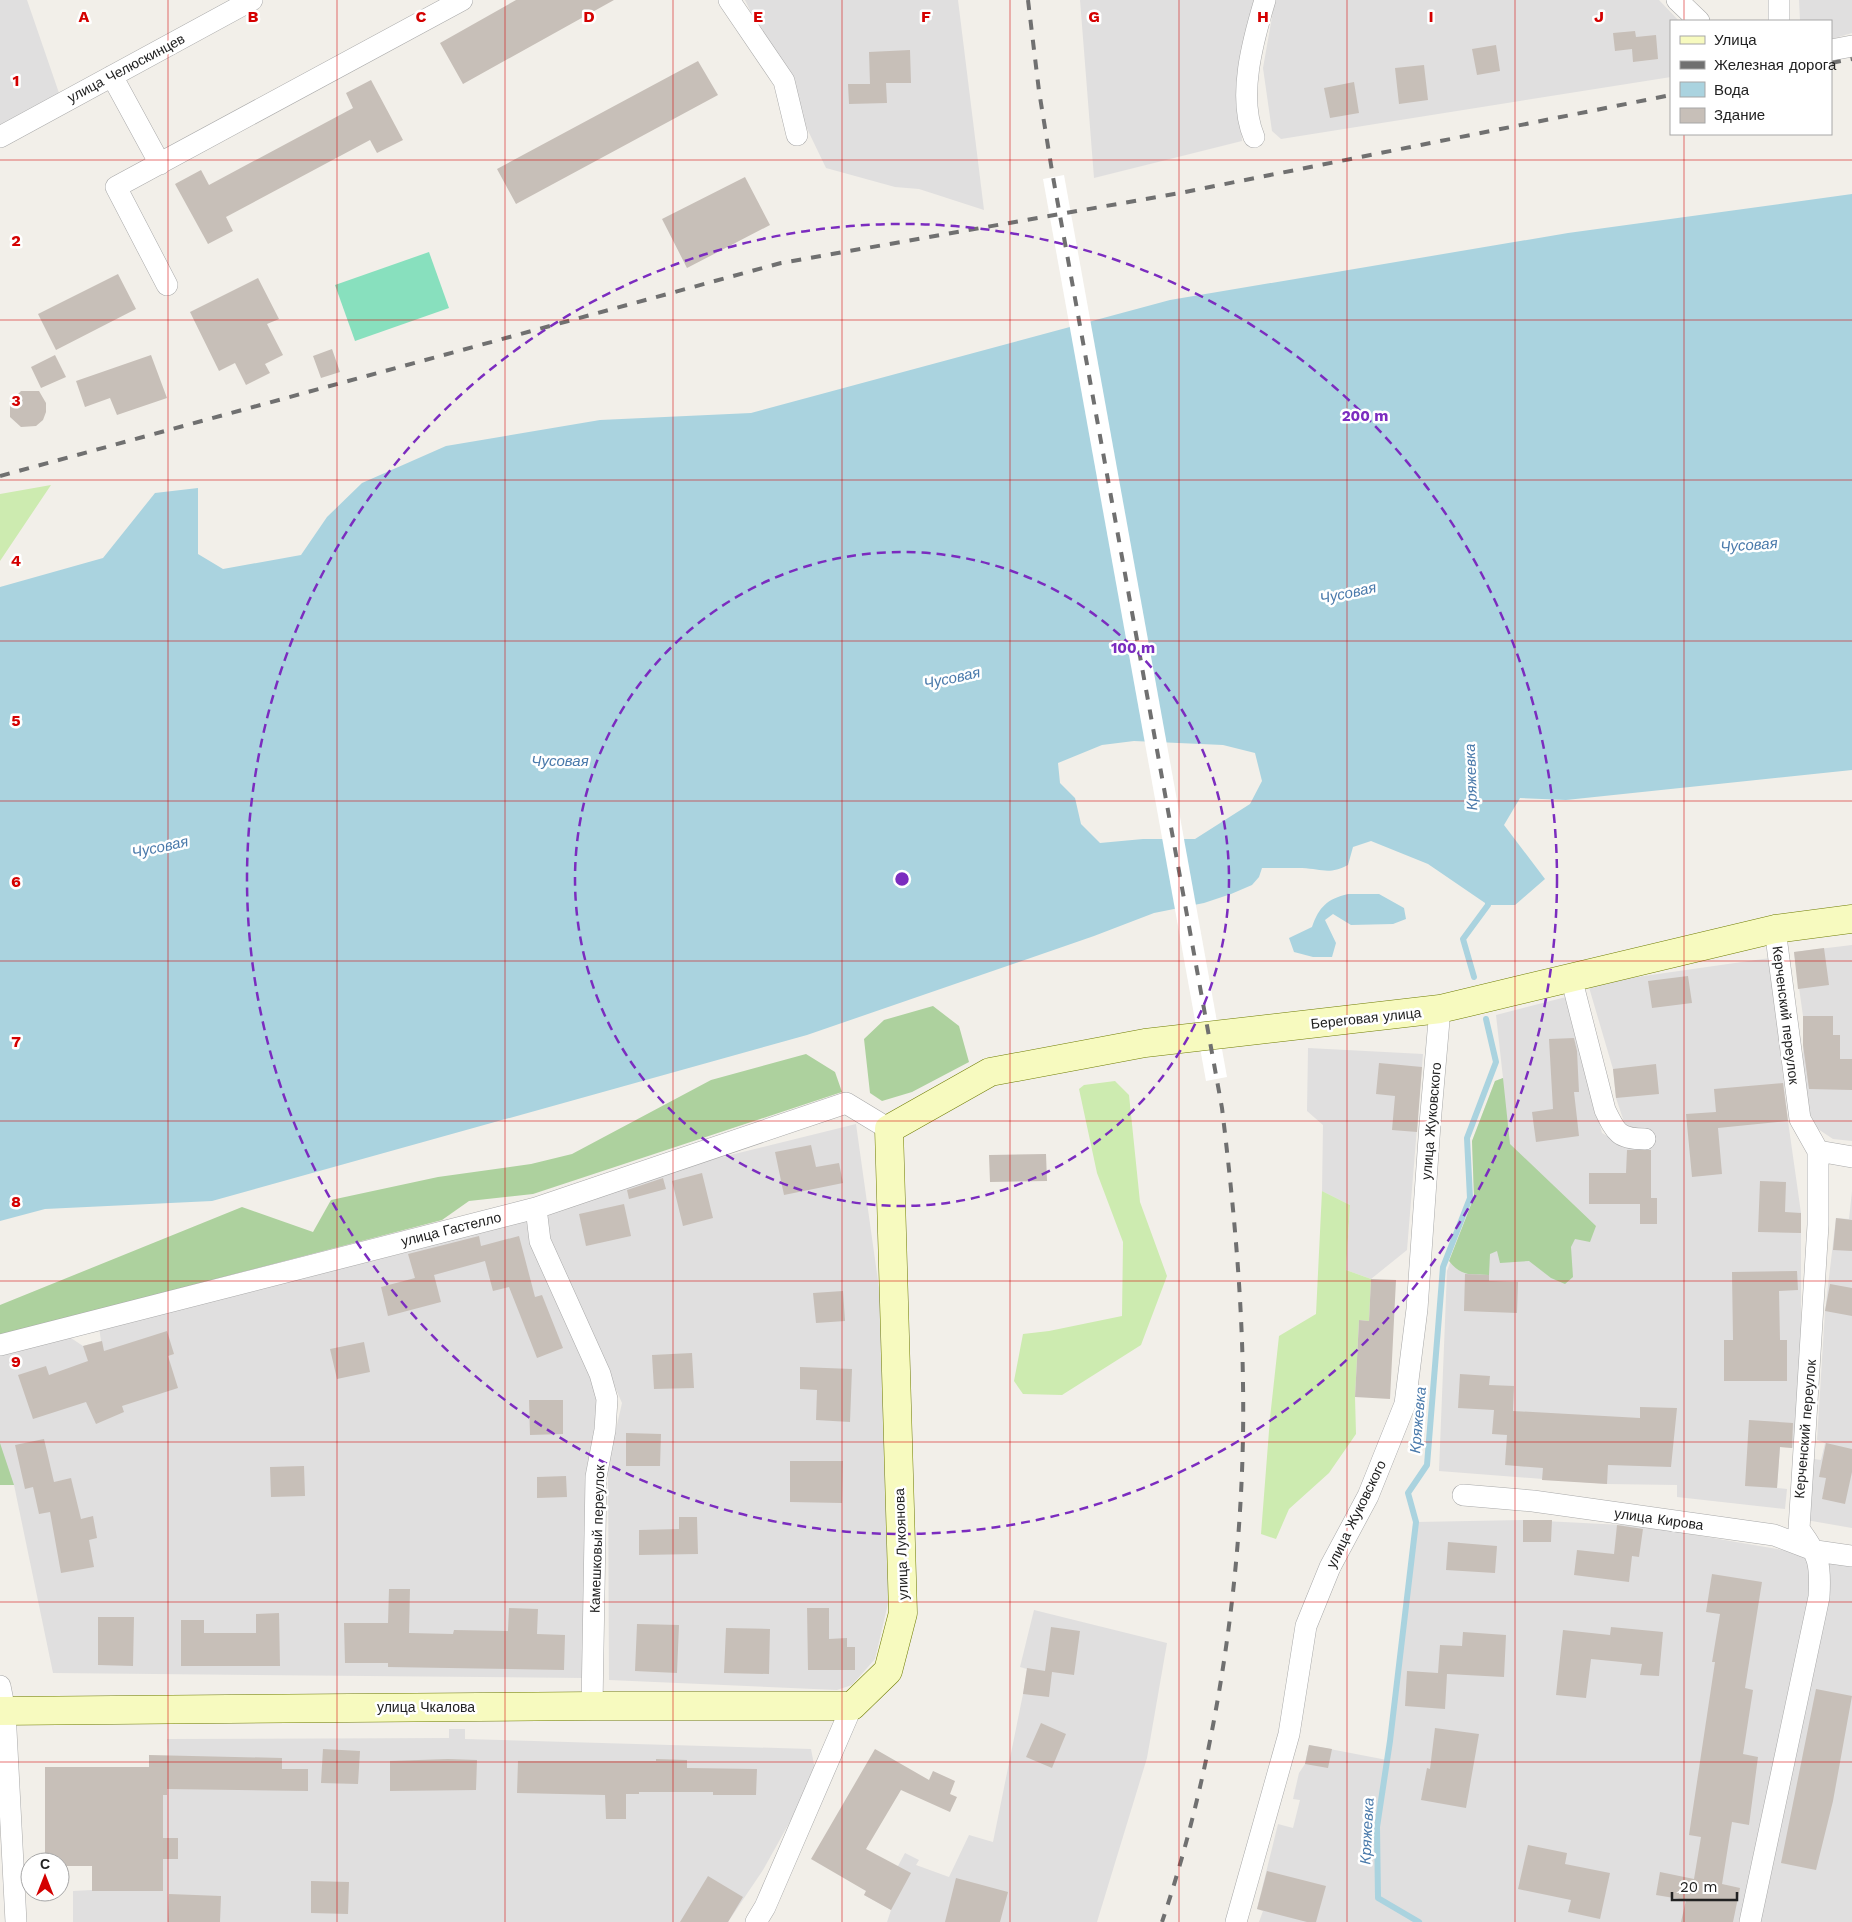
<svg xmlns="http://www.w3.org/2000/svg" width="1852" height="1922" font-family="'Work Sans',sans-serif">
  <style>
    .residential { fill: #e0dfdf }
    .grass { fill: #cdebb0 }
    .forest { fill: #add19e }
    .pitch { fill: #88e0be }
    .water { fill: #aad3df; fill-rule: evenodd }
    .pier { fill: #fff }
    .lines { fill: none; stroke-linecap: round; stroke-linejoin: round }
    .stream { stroke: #aad3df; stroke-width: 6 }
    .building { fill: #c7bfb8 }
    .street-casing { stroke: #a9a9a9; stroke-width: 22 }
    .secondary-casing { stroke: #707d05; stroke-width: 29 }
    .street { stroke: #fff; stroke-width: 21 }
    .secondary { stroke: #f7fabf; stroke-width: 28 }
    .rail { stroke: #707070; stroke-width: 4; stroke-dasharray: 10 10; stroke-linecap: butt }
    .grid { fill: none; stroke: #d40000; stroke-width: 1; stroke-opacity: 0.55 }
    .ring { fill: none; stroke: #7b2cbf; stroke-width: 2.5; stroke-dasharray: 9 6 }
    .labels { text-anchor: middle; stroke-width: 5; stroke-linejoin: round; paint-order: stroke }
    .street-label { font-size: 14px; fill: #222; stroke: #fff }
    .water-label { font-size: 15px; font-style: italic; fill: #4a7aab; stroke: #fff }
    .grid-label { font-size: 16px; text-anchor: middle; font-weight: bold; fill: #d40000; stroke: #fff; stroke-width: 5; stroke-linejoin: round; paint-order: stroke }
    .centre { fill: #7b2cbf; stroke: #fff; stroke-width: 2.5 }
    .ring-label { font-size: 15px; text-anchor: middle; font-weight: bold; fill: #7b2cbf; stroke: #fff; stroke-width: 5; stroke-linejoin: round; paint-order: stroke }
  </style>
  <rect width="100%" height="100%" fill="#f2efe9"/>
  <path class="residential" d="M0,0H27L59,93L0,125Z
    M745,0H958L984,210L919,189L895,187L826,168Z
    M1080,0H1255L1239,61L1242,141L1094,178Z
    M1275,0H1659L1679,21H1671V77L1281,139L1272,131L1263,68Z
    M1799,0H1852V33L1832,39L1831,21H1800Z
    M1852,945V1141L1833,1139L1818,1129L1807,1108L1803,1089V1016L1794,952Z
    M1770,958L1788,1121L1801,1213V1390L1794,1448L1780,1447L1777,1488L1787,1489L1785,1509L1677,1497V1485L1607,1484L1439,1471L1447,1271L1474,1197L1472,1141L1495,1081L1503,1078L1496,1015L1566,997L1602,1133L1627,1147V1131L1616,1098L1613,1069L1588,984Z
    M1308,1048L1423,1054L1407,1250L1371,1279L1346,1270L1350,1205L1322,1191L1323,1125L1307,1111Z
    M856,1124L880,1295L890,1595L875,1659L852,1685L837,1690L609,1680L608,1464L622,1403L547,1232L544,1212L661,1172Z
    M1852,1191V1528L1806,1520L1814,1459L1821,1460L1825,1443L1817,1440L1825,1311L1836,1218L1849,1219Z
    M526,1219L597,1392L588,1516L584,1678L53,1673L14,1485H0V1354L65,1334L83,1346L101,1341L99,1327L408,1252Z
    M1523,1520L1643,1526L1852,1562V1922H1259L1263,1911L1257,1909L1278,1824L1293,1828L1300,1800L1293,1799L1299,1773L1305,1764L1309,1745L1387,1760L1416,1522Z
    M1034,1610L1167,1643L1147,1758L1097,1922H887L891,1910L864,1895L872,1880L898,1866L905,1853L919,1860L916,1865L949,1877L969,1835L993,1842L1023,1694L1027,1669L1020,1667Z
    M449,1729H465V1739L811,1749L816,1775L763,1870L728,1922H73V1891L92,1890V1866H60V1862H45V1767H149L168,1756L167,1739L449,1738Z"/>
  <path class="grass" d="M51,485L0,561V494Z
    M1115,1081L1129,1095L1140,1202L1167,1276L1141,1345L1062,1395L1023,1394L1014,1381L1023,1334L1049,1331L1122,1316L1123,1242L1097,1173L1079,1089L1084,1085Z
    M1322,1191L1350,1205L1346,1270L1371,1279L1369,1321L1359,1320L1355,1397L1356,1434L1329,1473L1289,1509L1276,1539L1261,1534L1270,1418L1279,1336L1316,1314Z"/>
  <path class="forest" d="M933,1006L959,1026L969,1062L912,1092L882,1101L870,1093L864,1039L884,1020Z
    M806,1054L835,1072L842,1092L533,1194L469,1201L442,1220L0,1335V1305L242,1207L313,1232L331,1200L438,1177L531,1164L572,1154L711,1080Z
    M1503,1078L1510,1144L1596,1226L1590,1242L1575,1239L1571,1247L1573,1277L1565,1284L1551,1278L1529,1261L1500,1263L1497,1251L1490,1254L1489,1275C1470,1274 1462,1277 1449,1261L1474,1197L1472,1141L1495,1081Z
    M0,1443L14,1485H0Z"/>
  <path class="pitch" d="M429,252L449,308L355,341L335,285Z"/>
  <path class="water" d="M1852,194V770L1566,800L1520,798L1504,825L1545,879L1515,905H1488L1428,864L1371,841L1353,847L1348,865C1329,875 1322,869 1302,868C1289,868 1275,868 1262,868L1259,877L1252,885L1231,894L1204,903L1154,913L1094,936L807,1035L212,1201L45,1209L0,1221V587L103,558L155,493L198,488V554L223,569L301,555L327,517L362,483L446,446L600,420L751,413L1170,300L1568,233ZM1134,741L1223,745L1255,753L1262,781L1250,804L1195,839H1143L1100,843L1081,824L1075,798L1060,783L1058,763L1102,745Z
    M1348,894H1379L1404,908L1406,919L1393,924L1351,925L1333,914L1325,920L1336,943L1332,957H1313L1294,952L1289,938L1312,927C1319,907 1327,899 1348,894Z"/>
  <path class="pier" d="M1064,175L1227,1077L1206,1081L1043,179Z"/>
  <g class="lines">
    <path class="stream" d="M1474,977L1463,939L1488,905V898
      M1419,1922L1378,1898L1377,1827L1390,1741L1416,1522L1408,1493L1427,1465L1443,1267L1470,1198L1467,1138L1496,1062L1486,1019"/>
  </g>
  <path class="building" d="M516,0H614L463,84L440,43Z
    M1635,31L1636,37L1656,35L1658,59L1633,62L1632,49L1615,51L1613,33Z
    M1496,45L1500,71L1477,75L1472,49Z
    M910,50L911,83H886L887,103L849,104L848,84H870L869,52Z
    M698,61L718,95L516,204L497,169Z
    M1424,65L1428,100L1399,104L1395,68Z
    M371,80L403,140L377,153L370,140L226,217L233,231L208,244L175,184L201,170L209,185L353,108L346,93Z
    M1354,82L1359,113L1330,118L1324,88Z
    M745,177L770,225L687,268L662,219Z
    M118,274L136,309L56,350L38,314Z
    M258,278L279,319L267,324L283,355L265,364L270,373L246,385L235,363L219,371L190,312Z
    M332,349L340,372L321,378L313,356Z
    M55,355L66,377L41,388L31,367Z
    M151,355L167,398L117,415L110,398L85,407L76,381Z
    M21,391H39L46,403V412L43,420L36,426L21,427L10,417V402Z
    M1824,948L1829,985L1798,989L1794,952Z
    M1688,976L1692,1003L1652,1008L1648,981Z
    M1803,1016H1833V1035H1840V1059H1852V1090L1809,1089L1803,1045Z
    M1574,1038L1577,1051L1579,1092H1574L1579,1136L1536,1142L1532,1112L1553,1109L1549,1039Z
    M1379,1063L1422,1067L1417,1132L1392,1130L1395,1096L1376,1094Z
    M1656,1064L1659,1094L1616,1098L1613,1069Z
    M1783,1083L1788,1121L1718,1128L1722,1174L1692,1177L1686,1114L1716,1112L1714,1089Z
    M811,1145L816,1167L839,1163L843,1183L784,1195L775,1152Z
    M1627,1150H1651V1198H1657V1224H1640V1204H1589V1173H1626Z
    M1046,1154L1047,1181L990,1182L989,1155Z
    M702,1173L713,1218L683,1226L672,1181Z
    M663,1178L666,1189L629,1199L627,1190Z
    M1760,1181L1786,1182L1785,1212L1801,1213V1233L1758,1232Z
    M624,1204L631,1236L586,1246L579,1214Z
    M1836,1218L1852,1220V1251L1833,1250Z
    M479,1236L481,1246L519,1236L535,1297L542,1295L563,1348L537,1358L509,1287L493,1291L485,1261L434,1275L441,1302L388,1316L381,1287L415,1278L408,1254Z
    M1797,1271L1798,1290L1779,1291L1780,1340H1787V1381H1724V1340H1733L1732,1272Z
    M1465,1274L1489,1275V1281L1518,1282L1517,1313L1464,1311Z
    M1371,1279L1396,1280L1390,1399L1355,1397L1359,1320L1369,1321Z
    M1830,1284L1852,1288V1316L1825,1311Z
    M843,1291L845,1321L816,1323L813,1293Z
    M167,1331L174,1354L168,1356L178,1388L122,1406L124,1412L96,1424L86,1402L33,1419L18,1375L46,1366L49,1375L88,1361L83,1346L102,1341L104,1351Z
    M364,1342L370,1372L337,1379L330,1349Z
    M692,1353L694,1388L654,1389L652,1355Z
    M800,1367L852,1369L850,1422L816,1420L817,1390L800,1389Z
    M1460,1374L1490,1376L1489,1385L1514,1386L1513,1411L1640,1418V1407L1677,1408L1671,1467L1608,1465L1607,1484L1542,1480L1543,1468L1505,1465L1507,1435L1492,1434L1494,1410L1458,1408Z
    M529,1400H563V1434L530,1435Z
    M1749,1420L1793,1423L1792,1448L1780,1447L1777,1488L1745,1486Z
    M626,1433L661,1434L660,1466H626Z
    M44,1439L54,1482L71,1478L81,1519L93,1516L97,1538L89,1540L94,1567L61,1573L50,1512L39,1514L33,1487L25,1489L15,1445Z
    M1826,1443L1852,1449V1472L1845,1504L1822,1499L1826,1478L1819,1477Z
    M790,1461H843L842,1503L790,1502Z
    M304,1466L305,1496L271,1497L270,1467Z
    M566,1476L567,1497L537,1498V1477Z
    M679,1517H697L698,1554L639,1555V1530L679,1529Z
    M1523,1520H1552L1551,1542H1523Z
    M1617,1525L1643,1529L1639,1557L1632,1556L1629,1582L1574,1575L1577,1550L1614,1554Z
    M1448,1542L1497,1546L1495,1573L1446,1570Z
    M1712,1574L1762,1582L1745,1688L1753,1690L1743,1754L1758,1757L1749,1825L1732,1822L1722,1884L1740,1888L1733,1922H1681L1686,1900L1656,1895L1660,1872L1694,1879L1701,1837L1689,1835L1715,1662H1712L1720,1614L1706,1612Z
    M389,1589H410L409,1633L453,1634L454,1630L508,1631L509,1608L538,1609L537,1634L565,1635L564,1670L388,1667V1663H345L344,1623H388Z
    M807,1608H829V1639L847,1638V1647H855V1670H808Z
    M279,1613L280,1666H181V1620H204V1633H256V1614Z
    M98,1617H134L133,1666L98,1665Z
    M637,1624L679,1625L677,1673L635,1671Z
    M1051,1627L1080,1631L1074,1675L1052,1672L1049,1697L1023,1694L1027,1668L1045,1671Z
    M1611,1627L1663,1632L1659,1676L1640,1675L1642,1664L1591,1659L1586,1698L1556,1695L1563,1630L1610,1635Z
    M726,1628L770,1629L769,1674L724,1673Z
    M1463,1632L1506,1635L1504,1677L1447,1674L1445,1709L1405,1706L1407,1671L1438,1673L1440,1645L1462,1646Z
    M1816,1689L1852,1696L1833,1801L1816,1870L1781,1863Z
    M1041,1723L1066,1734L1052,1768L1026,1757Z
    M1435,1728L1479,1734L1466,1808L1421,1800L1427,1768L1430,1769Z
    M1309,1745L1332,1749L1328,1768L1305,1764Z
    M323,1749L360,1751L358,1784L321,1783Z
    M875,1749L929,1780L933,1771L955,1781L950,1794L957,1797L950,1812L901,1790L866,1849L911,1873L891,1910L864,1895L866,1891L811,1859Z
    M149,1755L282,1758V1769H308V1791L167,1789V1795H163V1838H178V1859H163V1891H92V1866H60V1862H45V1767H149Z
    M448,1759L477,1760L476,1790L390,1791V1761Z
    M656,1759L687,1760V1768L757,1769L756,1795H713V1792H639V1794H626V1819H606L605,1795L517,1793L518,1761H656Z
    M1528,1845L1567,1853L1565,1864L1610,1873L1600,1919L1568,1912L1571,1900L1518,1889Z
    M1267,1871L1326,1886L1316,1922H1307L1257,1909Z
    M708,1876L743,1897L728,1922H680Z
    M956,1878L1008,1892L1000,1922H945Z
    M311,1881L349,1882L348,1914L311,1913Z
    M169,1894L221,1896L220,1922H168Z"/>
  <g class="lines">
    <g class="street-casing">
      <path id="street" d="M729,0L784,81L797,135
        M1677,0L1699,21
        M1779,21V0
        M1831,50L1852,46
        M112,76L160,164
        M0,137L252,0
        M1254,137C1237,97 1253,40 1265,0
        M167,285L116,187L462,0
        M1571,977L1605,1110C1616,1133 1619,1139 1645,1139
        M1818,1151L1852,1157
        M536,1208L540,1241L600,1374L607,1399L605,1430L596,1477L592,1706
        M0,1345L536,1208L846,1103L889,1129
        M1463,1495L1533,1501L1774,1535L1816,1551L1852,1556
        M0,1686L5,1711L16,1922
        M756,1922L765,1907L852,1706
        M1236,1922L1289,1734L1306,1626L1330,1567L1368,1496L1405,1404L1417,1309L1430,1124L1440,1009
        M1750,1922L1819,1597C1821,1563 1819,1556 1799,1529L1818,1225V1151L1800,1119L1775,929"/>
    </g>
    <g class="secondary-casing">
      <path id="secondary" d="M0,1711L592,1706H852L888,1671L903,1613L889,1129L990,1072L1145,1043L1440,1009L1775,929L1852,919"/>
    </g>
    <use href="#street" class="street"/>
    <use href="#secondary" class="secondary"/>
    <path class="rail" d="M1028,0L1039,91L1053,177L1222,1108C1233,1200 1242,1292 1243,1384C1246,1560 1218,1756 1162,1922
      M1831,63L1852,59
      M0,476L781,263L1180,193L1671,95"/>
  </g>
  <path class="grid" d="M168,0V1922M337,0V1922M505,0V1922M673,0V1922M842,0V1922M1010,0V1922M1179,0V1922M1347,0V1922M1515,0V1922M1684,0V21M1684,134V1922M0,160H1852M0,320H1852M0,480H1852M0,641H1852M0,801H1852M0,961H1852M0,1121H1852M0,1281H1852M0,1442H1852M0,1602H1852M0,1762H1852"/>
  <g class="ring">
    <circle cx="902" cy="879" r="327"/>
    <circle cx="902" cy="879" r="655"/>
  </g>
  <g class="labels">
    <g class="street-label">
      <text transform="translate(126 68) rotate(-28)" y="5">улица Челюскинцев</text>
      <text transform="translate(1786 1015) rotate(83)" y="5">Керченский переулок</text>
      <text transform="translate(1366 1018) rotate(-6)" y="5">Береговая улица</text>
      <text transform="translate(1431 1121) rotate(-85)" y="5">улица Жуковского</text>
      <text transform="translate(451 1229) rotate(-14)" y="5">улица Гастелло</text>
      <text transform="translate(1805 1429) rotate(-85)" y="5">Керченский переулок</text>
      <text transform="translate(1356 1514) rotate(-64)" y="5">улица Жуковского</text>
      <text transform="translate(1659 1519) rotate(8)" y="5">улица Кирова</text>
      <text transform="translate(597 1539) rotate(-88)" y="5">Камешковый переулок</text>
      <text transform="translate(901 1544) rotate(-92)" y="5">улица Лукоянова</text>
      <text x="426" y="1712">улица Чкалова</text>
    </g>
    <g class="water-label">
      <text transform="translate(1749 545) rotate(-4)" y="5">Чусовая</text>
      <text transform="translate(1348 593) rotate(-12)" y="5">Чусовая</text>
      <text transform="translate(952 678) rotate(-12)" y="5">Чусовая</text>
      <text x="560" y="766">Чусовая</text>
      <text transform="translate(1471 777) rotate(-92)" y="5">Кряжевка</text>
      <text transform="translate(160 847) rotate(-12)" y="5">Чусовая</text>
      <text transform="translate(1418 1420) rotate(-85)" y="5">Кряжевка</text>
      <text transform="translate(1367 1831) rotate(-87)" y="5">Кряжевка</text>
    </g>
  </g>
  <g class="grid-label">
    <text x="84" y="22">A</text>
    <text x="253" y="22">B</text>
    <text x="421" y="22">C</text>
    <text x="589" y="22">D</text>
    <text x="758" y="22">E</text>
    <text x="926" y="22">F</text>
    <text x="1094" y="22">G</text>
    <text x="1263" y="22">H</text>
    <text x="1431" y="22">I</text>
    <text x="1599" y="22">J</text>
    <text x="16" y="86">1</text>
    <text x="16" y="246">2</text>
    <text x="16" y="406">3</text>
    <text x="16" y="566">4</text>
    <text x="16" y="726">5</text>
    <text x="16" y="887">6</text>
    <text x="16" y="1047">7</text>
    <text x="16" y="1207">8</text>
    <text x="16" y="1367">9</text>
  </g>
  <circle cx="902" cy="879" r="8" class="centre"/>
  <g class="ring-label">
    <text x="1365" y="421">200 m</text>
    <text x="1133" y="653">100 m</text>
  </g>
  <rect x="1670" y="20" width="162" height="115" fill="#ffffff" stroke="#a7a7a7"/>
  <rect x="1680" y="36" width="25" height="8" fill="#f7fabf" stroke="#a7a7a7"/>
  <text x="1714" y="45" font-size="15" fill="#222222">Улица</text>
  <rect x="1680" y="61" width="25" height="8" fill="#707070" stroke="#a7a7a7"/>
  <text x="1714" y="70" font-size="15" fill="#222222">Железная дорога</text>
  <rect x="1680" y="82" width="25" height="15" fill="#aad3df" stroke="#a7a7a7"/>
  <text x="1714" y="95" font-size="15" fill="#222222">Вода</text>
  <rect x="1680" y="108" width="25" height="15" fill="#c7bfb8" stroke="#a7a7a7"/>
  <text x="1714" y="120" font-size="15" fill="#222222">Здание</text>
  <g transform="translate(45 1877)"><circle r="24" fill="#ffffff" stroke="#a7a7a7"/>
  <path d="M0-4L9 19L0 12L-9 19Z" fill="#d40000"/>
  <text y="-8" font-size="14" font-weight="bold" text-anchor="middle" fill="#222222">С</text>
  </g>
  <path d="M1672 1892v8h65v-8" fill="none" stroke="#222222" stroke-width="2.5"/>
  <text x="1680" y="1892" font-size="15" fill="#222222" stroke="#ffffff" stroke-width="4" paint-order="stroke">20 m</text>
</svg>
